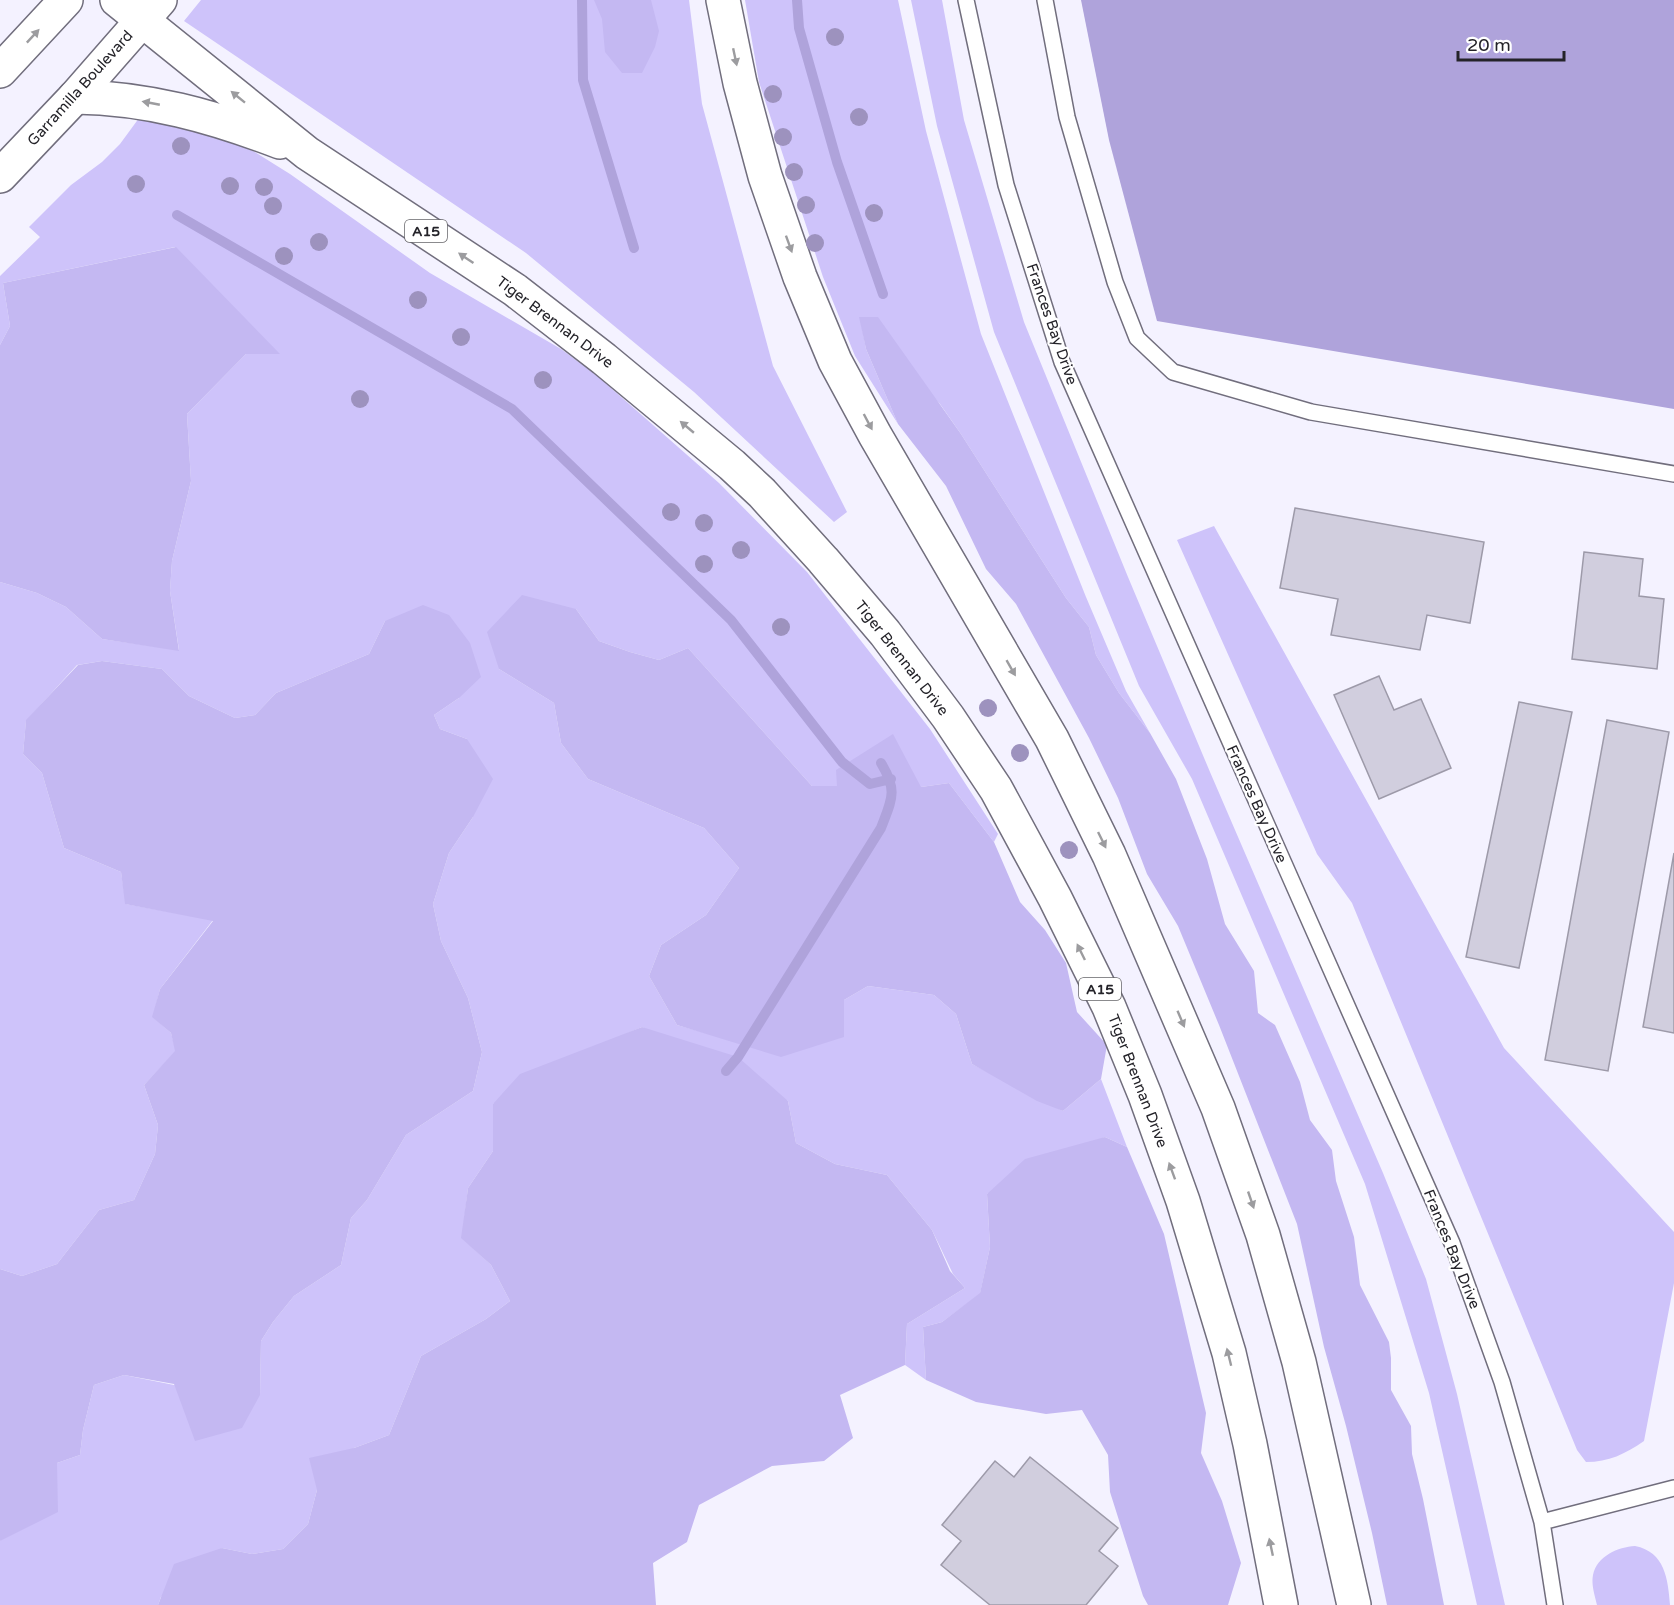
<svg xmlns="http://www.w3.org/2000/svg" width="1674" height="1605" font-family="'Varela Round',sans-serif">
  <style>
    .green { fill: #cec3fa }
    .forest { fill: #c4b8f2 }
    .water { fill: #afa3db }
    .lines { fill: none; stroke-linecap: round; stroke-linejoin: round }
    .stream { stroke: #afa3db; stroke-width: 10 }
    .building { fill: #d1cede; stroke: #9d9aa9; stroke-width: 1.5 }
    .lane-casing { stroke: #716e7d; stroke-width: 18 }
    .secondary-casing { stroke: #716e7d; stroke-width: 36 }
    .primary-casing { stroke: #716e7d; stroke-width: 36 }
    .lane { stroke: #fff; stroke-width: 15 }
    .secondary { stroke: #fff; stroke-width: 33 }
    .primary { stroke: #fff; stroke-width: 33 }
    .tree { fill: #9d92be }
    .oneway { fill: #9c9c9f }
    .labels { text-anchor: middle; stroke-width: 4.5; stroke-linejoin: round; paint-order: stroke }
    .shield { fill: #fff; stroke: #666569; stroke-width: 1.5 }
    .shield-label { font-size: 14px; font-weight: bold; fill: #242329 }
    .street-label { font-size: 15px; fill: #242329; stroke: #fff }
  </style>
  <rect width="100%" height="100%" fill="#f4f2ff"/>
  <path class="green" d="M201,0H689L702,104L773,366L847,512L834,522L694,392L526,253L184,21Z
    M745,0H898L926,131L981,334L1086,597L1126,691L1150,733L1119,693L1096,655L1089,627L1066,598L961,434L940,404L860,317L866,349L898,424L855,356L823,277L759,82Z
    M911,0H942L964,120L1024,322L1128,577L1210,772L1383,1173L1426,1279L1457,1394L1505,1605H1477L1429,1393L1365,1184L1192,779L1139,686L994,332L937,126Z
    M142,114L199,129L253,151L290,174L430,273L561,349L595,374L719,483L807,572L930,729L998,834L994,842L949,783L921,787L812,786L688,648L659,660L630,652L599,641L576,609L499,669L554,703L561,743L588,779L704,828L739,868L706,915L661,945L649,976L677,1025L723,1038L844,1000L868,986L934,995L956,1014L972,1064L1063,1111L1101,1079L1127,1147L1105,1137L987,1194L990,1247L980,1294L942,1322L923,1327L926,1380L905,1365L907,1324L965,1288L953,1274L932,1230L887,1175L835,1164L796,1143L788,1101L642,1027L616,1038L493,1104V1151L468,1188L462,1238L491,1265L510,1301L486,1319L421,1356L389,1435L354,1448L317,1490L308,1524L283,1549L252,1554L222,1548L161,1597L158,1605H0V1541L57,1463L80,1455L83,1430L94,1385L124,1375L174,1385L260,1395L261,1341L273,1322L294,1296L341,1265L351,1218L367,1200L406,1135L473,1091L482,1052L468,998L441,941L433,904L449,853L473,817L467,739L440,729L434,715L459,698L385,621L369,654L276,693L255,715L235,718L189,696L162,669L102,661L77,665L26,721L23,754L42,773L64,848L121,872L126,904L213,920L160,989L153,1017L171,1033L176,1051L144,1085L158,1125L155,1154L134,1200L99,1210L57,1264L22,1276L0,1269V582L37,593L66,607L102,639L179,650L170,591L172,561L191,481L187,414L246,354H279L175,247L3,283L10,326L0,345V276L40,237L29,227L71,185L102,162L120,144Z
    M1214,526L1504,1048L1674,1232V1283L1644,1441C1625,1454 1609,1462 1586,1462L1577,1450L1352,903L1317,854L1177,540Z
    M1635,1546C1665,1552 1668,1579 1670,1605H1597C1595,1596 1591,1585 1593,1575C1597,1556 1618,1547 1635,1546Z"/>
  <path class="forest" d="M651,0L659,31L655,47L642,73H622L605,52L602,19L594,0Z
    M176,247L280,354H246L187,414L191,481L172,561L170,591L179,651L102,639L66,607L37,593L0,582V345L10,326L3,283Z
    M859,317H878L961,434L1066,598L1089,627L1096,655L1119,693L1150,733L1176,779L1207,859L1225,924L1254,971L1258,1013L1275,1025L1300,1082L1310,1120L1332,1150L1336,1181L1354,1237L1360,1285L1389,1342L1391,1358V1390L1411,1426L1412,1454L1423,1499L1444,1605H1387L1372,1533L1346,1426L1324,1347L1297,1224L1219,1025L1178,926L1147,874L1118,798L1089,738L1016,604L986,569L946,486L898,424L866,349Z
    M522,595L576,609L599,641L630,652L659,660L688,648L812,786H837L836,770L893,734L921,787L949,783L994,842L1020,902L1045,930L1066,963L1077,1012L1107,1045L1101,1079L1063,1111L1037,1101L972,1064L956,1014L934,995L868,986L844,1000V1037L781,1057L677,1025L649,976L661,945L706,915L739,868L704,828L588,779L561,743L554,703L499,669L487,632Z
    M423,605L449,615L470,643L481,677L459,698L434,715L440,729L467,739L493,779L473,817L449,853L433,904L441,941L468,998L482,1052L473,1091L406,1135L367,1200L351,1218L341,1265L294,1296L273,1322L261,1341L260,1395L242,1428L195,1441L174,1384L124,1375L94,1385L83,1430L80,1455L57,1463L58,1512L0,1541V1269L22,1276L57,1264L99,1210L134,1200L155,1154L158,1125L144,1085L175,1051L171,1033L152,1017L160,989L213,921L125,904L121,872L64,848L42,773L23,754L26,720L78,665L102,661L162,669L189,696L235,718L255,715L276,693L369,654L385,621Z
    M642,1027L738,1057L788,1101L796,1143L835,1164L887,1175L932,1230L950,1271L965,1288L907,1324L905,1365L840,1395L853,1438L824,1461L772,1466L699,1505L687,1542L653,1563L656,1605H158L174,1564L222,1548L252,1554L283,1549L308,1524L317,1490L309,1458L354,1448L389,1435L421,1356L486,1319L510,1301L491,1265L461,1238L468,1188L493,1151V1104L520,1074Z
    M1105,1137L1127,1147L1164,1234L1206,1413L1201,1453L1222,1501L1241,1563L1228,1605H1148L1143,1596L1110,1492L1108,1455L1082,1410L1046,1414L976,1402L926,1380L923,1327L942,1322L980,1293L990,1247L987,1194L1025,1159Z"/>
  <path class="water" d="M1081,0H1674V409L1157,321L1109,140Z"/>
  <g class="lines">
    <path class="stream" d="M582,0L583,80L634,248
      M797,0L799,28L837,162L883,294
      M177,215L512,409L731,620L842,762L870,784L891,779
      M726,1071L738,1057L881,828C892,799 898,791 881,763"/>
  </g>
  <path class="building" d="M1295,508L1484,542L1470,623L1427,615L1420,650L1331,635L1338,599L1280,588Z
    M1584,552L1643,559L1639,596L1664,599L1657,669L1572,659Z
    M1379,676L1394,710L1421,699L1451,768L1379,799L1334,695Z
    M1519,702L1572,712L1519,968L1466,957Z
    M1607,720L1669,732L1608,1071L1545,1060Z
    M1674,853V1033L1643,1027Z
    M1030,1457L1118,1528L1099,1551L1118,1566L1086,1605H990L941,1565L961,1541L942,1525L995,1461L1014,1477Z"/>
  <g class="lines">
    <g class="lane-casing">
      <path id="lane" d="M966,0L1006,185L1062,362L1452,1243L1502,1382L1542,1522L1555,1605
        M1045,0L1067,117L1115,282L1137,338L1173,372L1311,412L1674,474
        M1542,1522L1674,1488"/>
    </g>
    <g class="secondary-casing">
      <path id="secondary" d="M0,71L66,0
        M0,176L75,97L160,0"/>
    </g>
    <g class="primary-casing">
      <path id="primary" d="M117,0L307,153L515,290L604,359L732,465L762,493L823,560L885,633L948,717L996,789L1055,898L1109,1007L1145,1095L1183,1201L1229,1353L1250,1444L1281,1605
        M723,0L740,83L765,176L800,277L835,361L875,435L1052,739L1109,855L1218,1108L1263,1235L1299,1362L1354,1605
        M75,97C148,98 212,116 280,142"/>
    </g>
    <use href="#lane" class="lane"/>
    <use href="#secondary" class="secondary"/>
    <use href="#primary" class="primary"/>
  </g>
  <g class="tree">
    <circle cx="835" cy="37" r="9"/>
    <circle cx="773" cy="94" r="9"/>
    <circle cx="859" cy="117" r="9"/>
    <circle cx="783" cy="137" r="9"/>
    <circle cx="181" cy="146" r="9"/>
    <circle cx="794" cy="172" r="9"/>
    <circle cx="136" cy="184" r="9"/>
    <circle cx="230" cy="186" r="9"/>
    <circle cx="264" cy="187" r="9"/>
    <circle cx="806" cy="205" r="9"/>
    <circle cx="273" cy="206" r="9"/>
    <circle cx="874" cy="213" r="9"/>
    <circle cx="319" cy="242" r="9"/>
    <circle cx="815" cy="243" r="9"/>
    <circle cx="284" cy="256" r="9"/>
    <circle cx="418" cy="300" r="9"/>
    <circle cx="461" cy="337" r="9"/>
    <circle cx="543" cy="380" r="9"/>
    <circle cx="360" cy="399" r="9"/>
    <circle cx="671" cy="512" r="9"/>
    <circle cx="704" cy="523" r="9"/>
    <circle cx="741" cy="550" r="9"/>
    <circle cx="704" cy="564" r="9"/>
    <circle cx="781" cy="627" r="9"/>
    <circle cx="988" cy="708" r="9"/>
    <circle cx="1020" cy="753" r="9"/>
    <circle cx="1069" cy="850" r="9"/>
  </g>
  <defs><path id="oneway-solid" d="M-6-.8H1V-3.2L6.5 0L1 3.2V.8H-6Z" transform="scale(1.5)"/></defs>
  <g class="oneway">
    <use href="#oneway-solid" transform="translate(33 36) rotate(-47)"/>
    <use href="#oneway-solid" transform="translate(735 57) rotate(78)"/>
    <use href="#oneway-solid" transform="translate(238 97) rotate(-141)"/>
    <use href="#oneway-solid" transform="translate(151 103) rotate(-169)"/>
    <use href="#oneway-solid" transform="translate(789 244) rotate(70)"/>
    <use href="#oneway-solid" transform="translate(466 258) rotate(-146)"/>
    <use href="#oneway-solid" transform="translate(868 422) rotate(62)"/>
    <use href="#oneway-solid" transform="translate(687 427) rotate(-140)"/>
    <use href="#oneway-solid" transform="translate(1011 668) rotate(60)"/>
    <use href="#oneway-solid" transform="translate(1102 840) rotate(64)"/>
    <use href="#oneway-solid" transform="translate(1081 952) rotate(-116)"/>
    <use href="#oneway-solid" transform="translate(1181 1019) rotate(67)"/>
    <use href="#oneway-solid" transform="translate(1172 1171) rotate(-110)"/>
    <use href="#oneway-solid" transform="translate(1251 1200) rotate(71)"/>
    <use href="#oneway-solid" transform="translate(1229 1357) rotate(-104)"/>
    <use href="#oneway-solid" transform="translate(1271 1547) rotate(-102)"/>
  </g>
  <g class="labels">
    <g class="shield">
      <rect x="405" y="220" width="42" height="22" rx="4.5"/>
      <rect x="1079" y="978" width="42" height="22" rx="4.5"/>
    </g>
    <g class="shield-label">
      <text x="426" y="236">A15</text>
      <text x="1100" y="994">A15</text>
    </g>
    <g class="street-label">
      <text transform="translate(80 88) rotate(-48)" y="5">Garramilla Boulevard</text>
      <text transform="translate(555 322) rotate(37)" y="5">Tiger Brennan Drive</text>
      <text transform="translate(1052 324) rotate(71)" y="5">Frances Bay Drive</text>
      <text transform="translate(902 658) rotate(52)" y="5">Tiger Brennan Drive</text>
      <text transform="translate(1257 804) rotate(66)" y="5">Frances Bay Drive</text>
      <text transform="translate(1138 1081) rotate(69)" y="5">Tiger Brennan Drive</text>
      <text transform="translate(1452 1249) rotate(68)" y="5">Frances Bay Drive</text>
    </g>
  </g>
  <path d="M1458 51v9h106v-9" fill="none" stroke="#242329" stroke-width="3"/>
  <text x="1467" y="51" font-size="18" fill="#242329" stroke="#ffffff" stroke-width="4.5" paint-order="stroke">20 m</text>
</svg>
